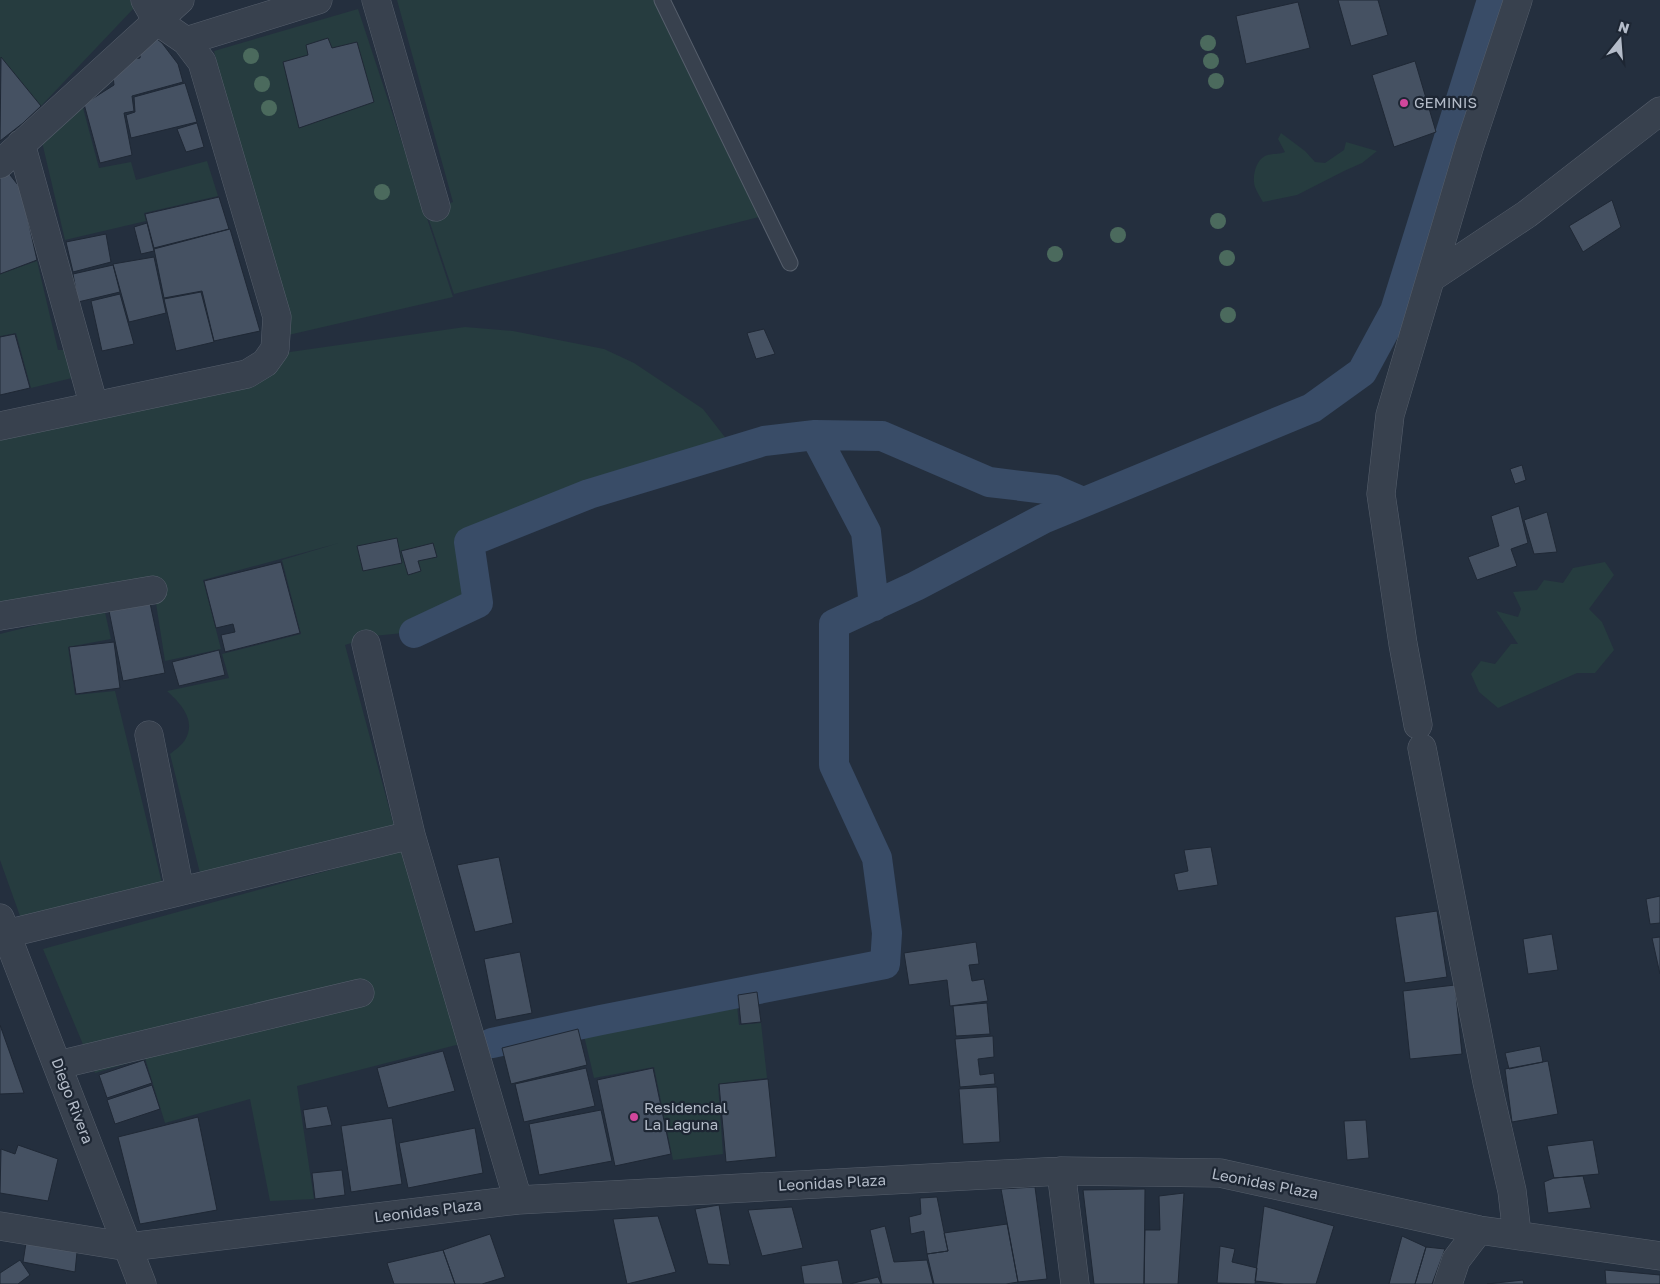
<svg xmlns="http://www.w3.org/2000/svg" width="1660" height="1284" font-family="'Golos Text',sans-serif">
  <style>
    .green { fill: #263c3f; fill-rule: evenodd }
    .lines { fill: none; stroke-linecap: round; stroke-linejoin: round }
    .canal { stroke: #394c67; stroke-width: 30 }
    .building { fill: #455162; stroke: #1f2835 }
    .lane-casing { stroke: #565f6c; stroke-width: 17 }
    .street-casing { stroke: #565f6c; stroke-width: 29 }
    .lane { stroke: #38414e; stroke-width: 15 }
    .street { stroke: #38414e; stroke-width: 28 }
    .tree { fill: #4b6a5d }
    .hotel-dot { fill: #d1479c; stroke: #1d2633; stroke-width: 2 }
    .labels { text-anchor: middle; stroke-width: 4.5; stroke-linejoin: round; paint-order: stroke }
    .poi-label { font-size: 15px; fill: #b4bcc9; stroke: #1d2633; text-anchor: start }
    .street-label { font-size: 15px; fill: #b4bcc9; stroke: #1d2633 }
  </style>
  <rect width="100%" height="100%" fill="#242f3e"/>
  <path class="green" d="M0,0H130L134,8L41,106L0,59Z
    M397,0H657L763,216L454,294L426,211L453,202Z
    M358,9L453,297L284,336L214,51ZM328,38L332,48L357,42L373,102L299,128L283,62L308,55L307,45Z
    M82,104L99,168L131,162L136,180L207,161L218,196L144,213L146,221L65,240L42,142Z
    M1281,133L1305,151L1315,162L1325,163L1344,150L1346,142L1377,151L1362,163L1344,171L1297,195L1263,202C1260,197 1257,192 1255,187C1252,178 1255,161 1265,156C1271,153 1278,155 1285,152L1278,139Z
    M37,261L58,350H66L72,378L31,388L16,333L0,336V274Z
    M465,327L513,331L604,349L634,363L703,409L731,445L730,449L589,491L467,541L477,603L413,632L373,636L345,645L395,830L200,873L170,754C175,750 182,745 185,740C197,720 180,703 167,691L229,678L222,654L301,634L282,560L339,543L203,580L221,649L165,661L153,584L0,606V430L276,354Z
    M1605,562L1614,575L1589,609L1602,622L1614,650L1595,673H1577L1498,708L1479,692L1471,674L1481,661L1495,664L1511,644H1518L1496,611L1518,617L1521,609L1513,592L1537,590L1544,580L1563,583L1573,568Z
    M104,608L111,639L68,647L75,695L115,691L162,883L20,916L0,860V634Z
    M410,848L464,1043L297,1086L314,1199L270,1201L250,1099L165,1123L145,1058L95,1073L43,949Z
    M736,995L739,1025L761,1023L767,1078L718,1084L723,1154L673,1160L654,1067L594,1078L582,1027Z"/>
  <g class="lines">
    <path class="canal" d="M815,435L882,436L989,482L1055,490L1083,502
      M414,633L478,603L469,542L589,494L764,441L815,435L866,532L874,606
      M492,1043L601,1020L885,964L887,933L877,858L834,765V624L916,586L1043,519L1312,408L1362,372L1395,311L1492,0"/>
  </g>
  <path class="building" d="M1338,0H1378L1388,35L1351,46Z
    M1298,2L1310,48L1246,64L1236,16Z
    M328,38L332,48L357,42L374,102L299,128L283,62L308,55L306,45Z
    M157,39L162,43L178,64L183,82L132,96L134,111L124,113L132,155L100,163L84,104L114,85L113,76L127,60L140,58L141,46Z
    M1,57L41,106L23,123L0,141Z
    M1415,61L1436,132L1394,147L1372,75Z
    M185,83L197,122L131,138L126,115L135,112L134,97Z
    M197,123L204,147L186,152L177,129Z
    M7,171L21,189L37,260L0,274V178Z
    M219,197L229,229L154,248L145,214Z
    M1612,200L1621,227L1583,252L1569,226Z
    M147,223L154,251L141,254L134,227Z
    M230,229L260,331L214,341L202,291L164,298L154,249Z
    M106,234L111,262L73,272L66,242Z
    M154,257L166,313L129,322L113,264Z
    M113,265L120,292L78,302L73,274Z
    M201,292L214,342L176,351L164,299Z
    M120,294L134,344L102,351L91,301Z
    M764,329L775,354L756,359L747,333Z
    M15,334L30,388L0,395V337Z
    M1522,465L1526,480L1515,484L1510,469Z
    M1519,506L1528,543L1511,549L1517,566L1477,580L1468,557L1499,546L1491,516Z
    M1547,512L1557,552L1534,554L1524,520Z
    M397,538L402,563L363,571L357,546Z
    M433,543L437,557L418,561L421,571L408,575L401,551Z
    M281,562L300,633L225,652L221,635L235,632L233,624L216,628L204,581Z
    M150,603L165,673L123,681L109,611Z
    M114,642L120,688L76,694L69,647Z
    M219,650L225,675L179,686L172,662Z
    M1211,847L1218,885L1178,891L1174,874L1188,871L1184,850Z
    M499,857L513,923L475,932L457,865Z
    M1660,896V923L1650,924L1646,899Z
    M1437,911L1447,977L1405,983L1395,917Z
    M1552,934L1558,970L1528,974L1523,939Z
    M1660,937V974L1652,938Z
    M976,942L979,964L969,965L972,981L984,979L988,1001L950,1006L947,980L909,985L904,953Z
    M520,952L532,1013L496,1020L484,959Z
    M1455,985L1462,1054L1410,1059L1403,991Z
    M757,992L761,1022L741,1024L738,995Z
    M987,1003L990,1034L956,1036L953,1006Z
    M0,1025L24,1093L0,1094Z
    M578,1029L587,1065L511,1084L502,1048Z
    M993,1036L994,1057L978,1059L980,1075L994,1073L995,1084L960,1087L955,1039Z
    M1540,1046L1543,1062L1509,1069L1505,1053Z
    M443,1051L455,1091L388,1108L377,1068Z
    M144,1060L152,1083L107,1098L99,1075Z
    M1548,1061L1558,1114L1512,1122L1505,1069Z
    M586,1068L595,1106L524,1122L515,1084Z
    M653,1068L671,1154L615,1166L597,1080Z
    M768,1079L776,1157L726,1162L719,1084Z
    M152,1085L160,1109L115,1124L107,1100Z
    M997,1087L1000,1142L963,1144L959,1089Z
    M327,1106L332,1125L306,1129L303,1110Z
    M601,1110L612,1161L539,1175L529,1124Z
    M198,1117L217,1210L140,1224L118,1137Z
    M392,1118L402,1184L351,1192L341,1126Z
    M1366,1120L1369,1158L1347,1160L1344,1121Z
    M475,1128L483,1173L408,1188L399,1143Z
    M1593,1140L1599,1174L1554,1178L1547,1146Z
    M18,1145L58,1159L48,1201L0,1193L1,1149L15,1154Z
    M342,1170L345,1195L315,1199L312,1173Z
    M1583,1176L1591,1208L1548,1213L1544,1182L1554,1178Z
    M1035,1187L1047,1279L1018,1282L1001,1189Z
    M1145,1189L1144,1284H1094L1083,1190Z
    M1184,1193L1178,1284H1144L1145,1230H1160L1159,1196Z
    M937,1197L948,1251L927,1254L924,1231L911,1234L909,1217L921,1214L920,1198Z
    M719,1205L730,1265L708,1264L695,1209Z
    M1264,1206L1334,1226L1316,1284H1284L1255,1281Z
    M792,1207L803,1248L762,1256L748,1210Z
    M658,1216L676,1272L627,1284L613,1219Z
    M1007,1224L1018,1282L1006,1284H934L927,1254L948,1251L944,1233Z
    M885,1226L894,1262L927,1260L933,1284H882L870,1230Z
    M490,1234L505,1277L482,1284H455L443,1250Z
    M1402,1236L1426,1247L1415,1284H1389Z
    M26,1243L77,1252L75,1272L23,1262Z
    M1220,1246L1235,1249L1232,1262L1257,1268L1255,1284L1217,1283Z
    M1426,1247L1445,1249L1432,1284H1415Z
    M443,1250L455,1284H394L387,1263Z
    M20,1260L30,1275L18,1284H0V1273Z
    M838,1260L843,1284H804L801,1266Z
    M1605,1270L1660,1275V1284H1606Z
    M878,1277L881,1284H850Z
    M1523,1280L1524,1284H1487Z"/>
  <g class="lines">
    <g class="lane-casing">
      <path id="lane" d="M662,0L790,263"/>
    </g>
    <g class="street-casing">
      <path id="street" d="M376,0L436,207
        M186,41L318,0
        M21,144L94,406
        M0,164L180,0
        M1431,278L1527,214L1660,111
        M0,426L247,374L265,363L275,349L277,317L202,62L186,41L157,21L145,0
        M0,616L153,590
        M1418,725L1403,644L1381,494L1390,415L1469,148L1518,0
        M149,735L180,891
        M1422,748L1487,1082L1512,1191L1517,1234
        M411,835L518,1200
        M0,918L142,1284
        M6,934L411,835L366,644
        M58,1065L360,993
        M1061,1171L1075,1284
        M0,1226L129,1247L518,1200L1061,1171L1220,1173L1479,1230L1660,1256
        M1448,1284L1456,1260L1479,1230"/>
    </g>
    <use href="#lane" class="lane"/>
    <use href="#street" class="street"/>
  </g>
  <g class="tree">
    <circle cx="1208" cy="43" r="8"/>
    <circle cx="251" cy="56" r="8"/>
    <circle cx="1211" cy="61" r="8"/>
    <circle cx="1216" cy="81" r="8"/>
    <circle cx="262" cy="84" r="8"/>
    <circle cx="269" cy="108" r="8"/>
    <circle cx="382" cy="192" r="8"/>
    <circle cx="1218" cy="221" r="8"/>
    <circle cx="1118" cy="235" r="8"/>
    <circle cx="1055" cy="254" r="8"/>
    <circle cx="1227" cy="258" r="8"/>
    <circle cx="1228" cy="315" r="8"/>
  </g>
  <g class="hotel-dot">
    <circle cx="1404" cy="103" r="5"/>
    <circle cx="634" cy="1117" r="5"/>
  </g>
  <g class="labels">
    <g class="poi-label">
      <text x="1414" y="108">GEMINIS</text>
      <text x="644" y="1113">Residencial<tspan x="644" dy="17">La Laguna</tspan></text>
    </g>
    <g class="street-label">
      <text transform="translate(72 1101) rotate(69)" y="5">Diego Rivera</text>
      <text transform="translate(832 1183) rotate(-3)" y="5">Leonidas Plaza</text>
      <text transform="translate(1265 1184) rotate(11)" y="5">Leonidas Plaza</text>
      <text transform="translate(428 1211) rotate(-7)" y="5">Leonidas Plaza</text>
    </g>
  </g>
  <g transform="translate(1620 40) rotate(17)" stroke="#1d2633" stroke-width="4" paint-order="stroke">
  <path d="M0-4L9 19L0 12L-9 19Z" fill="#b4bcc9"/>
  <text y="-8" font-size="14" font-weight="bold" text-anchor="middle" fill="#b4bcc9">N</text>
  </g>
</svg>
